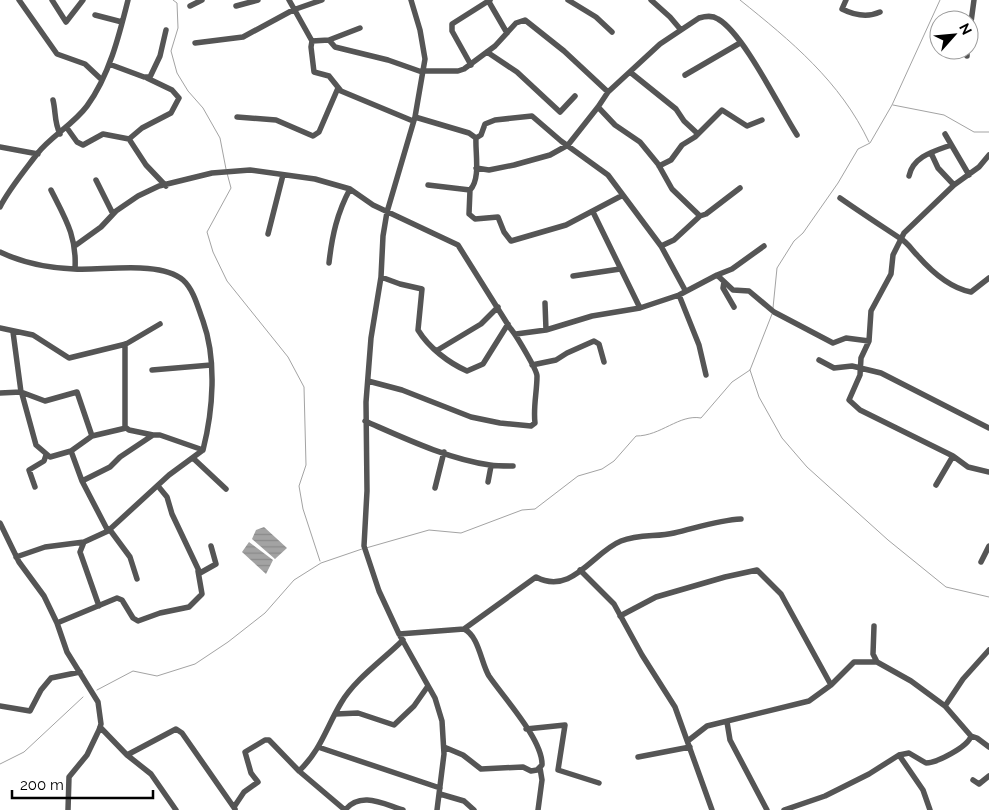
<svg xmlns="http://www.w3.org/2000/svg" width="989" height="810" font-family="Raleway,sans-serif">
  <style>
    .water { fill: url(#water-rules) }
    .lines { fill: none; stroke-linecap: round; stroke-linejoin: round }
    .stream { stroke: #a3a3a3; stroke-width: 1 }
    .minor { stroke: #555; stroke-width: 5.5 }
  </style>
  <defs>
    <pattern id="water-rules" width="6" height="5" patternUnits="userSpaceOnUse" patternTransform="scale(1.25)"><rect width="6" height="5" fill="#a3a3a3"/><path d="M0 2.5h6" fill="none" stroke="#8b8b8b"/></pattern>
  </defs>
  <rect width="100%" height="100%" fill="#fff"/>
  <path class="water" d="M264,527L287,548L275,559L252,539L256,530Z
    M249,542L273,560L266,574L242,552Z"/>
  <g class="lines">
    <path class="stream" d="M173,0L177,3L178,28L171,51L177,73L188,91L203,108L220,138L226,169
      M740,0C791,41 840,81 869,142
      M893,105L944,115L974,132H989
      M227,173L231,188L207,232L213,252L227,281L288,357L304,387L306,465L299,486L303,509L320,561
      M773,308L777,268L794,241L803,233L838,183L858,149L870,143L892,105L940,0
      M750,370L759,397L782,438L807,467L888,540L946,587L989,597
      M366,548L429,530L461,533L522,510L535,509L578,476L602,469L614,461L636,436C661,436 679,414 701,418L732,382L750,370L772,314
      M97,690L133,671L157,676L195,664L228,642L265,613L294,580L321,563L362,549
      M0,764L24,752L83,697"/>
    <path class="minor" d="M19,0L57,54L85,64L102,80
      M52,0L66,22L83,0
      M289,0L312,41L311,47L314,72L329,76L341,91L413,121
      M411,0L420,30L425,59L415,117L387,212L383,236L381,277L371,338L366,402L367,491L364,546L379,591L399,634L435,698L442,721L444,754L437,810
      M568,0L596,17L612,32
      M651,0L670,17L681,30
      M846,0L842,9C854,15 867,18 880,12
      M489,2L507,33
      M190,6L202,0
      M236,6L258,0
      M95,15L122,22
      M969,37L974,0
      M329,40L360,28
      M312,41L329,40L335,47L388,60L422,72
      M195,43L243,37L293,10L322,0
      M487,52L517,72L560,112L575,96
      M967,56V50
      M109,64L144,77H150L160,56L166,30
      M471,65L452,31V24L490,0
      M423,71H458L464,69L495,46L516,23L525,20L564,51L608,92
      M630,72L676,109L684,121L698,134
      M685,75L740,43
      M53,100C56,112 54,122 60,134
      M598,107L615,125L640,142L658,164L672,189L700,216L706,214L740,188
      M237,117L276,120L313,136L319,132L338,88
      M415,117L469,133L476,138
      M67,128L77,142L83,145L103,134L129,139L146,165L166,186
      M945,134L969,175
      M129,139L142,128L171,113L179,98L172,90L147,78
      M0,147L38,154
      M931,153L938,168L954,185
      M659,166L671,160L682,145L695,137L722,110L747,126L762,120
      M476,168L489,170L514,165L550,155L568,145L598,107L608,92L660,44L699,18C706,16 712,15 718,19C744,34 779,107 797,135
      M909,176C913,156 935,151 951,145
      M96,180L113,214
      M428,185L470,190C481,179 475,152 476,138L481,135L485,124L495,120L532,116L561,141L608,175L661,246L685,290
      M51,190C65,218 77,236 75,269
      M470,190L469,214L475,219L498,217L504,232L511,241L566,225L623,195
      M840,198C860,212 880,225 901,239C907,242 912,250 917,255C931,271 949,288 971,292L989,278
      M0,207C9,189 25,170 37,154C51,136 73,125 87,106C109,76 119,36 128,0
      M593,212L640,308
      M268,234L283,175
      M76,245L101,227L116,211L138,196L159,186L212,173L250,170L315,179L350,189L373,205L458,245L510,328C515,333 537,370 537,376C537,392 533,407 535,423L531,426L500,423L471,417L402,390L368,381
      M661,246L674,240L700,216
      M0,252C23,263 48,268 74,269C102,271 160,260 183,280C194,290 198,308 203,321C217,360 213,411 203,450L169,475L108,531L84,542L45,547L16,557
      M329,263C332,236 337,213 350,189
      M717,275L732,269L764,246
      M573,276L620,269
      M381,277L400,284L422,289L418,330C429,348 449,363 467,371L483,364L508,324
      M724,282L723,288L734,307
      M679,295L699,345L706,375
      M545,303L546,330
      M0,328L33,335L69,358L126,344L160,324
      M13,332L21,392
      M516,334L546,330L592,316L640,308L679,295L717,275L733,290L749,291L774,312L833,343L846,338L869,341
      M125,344V427L129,430L153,435
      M436,351L481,324L498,307
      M819,360L834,368L852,366L881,373L989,428
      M532,365L556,360L567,353L594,341L599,344L604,362
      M152,370L211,365
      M0,393L21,392L45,401L77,392L92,436
      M22,394L36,445L50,457L71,451L82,481L108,531
      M365,421C404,438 448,459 490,465C497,466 505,466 513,466
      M71,451L92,436L126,428
      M953,456L968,467L989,472
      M194,459L226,489
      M82,481L110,467L120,457L153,435H160L203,450
      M488,482L491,466
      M936,485L953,456L860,410L849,400L860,375L861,358L869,341L871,311L891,274L893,255L904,233L954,185L979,167L989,155
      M158,486L167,497L172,514L200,573L216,564L211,546
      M35,487L29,470L44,461L46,455
      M435,488L444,452
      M0,523L19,562L44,596L57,623L67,652L98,702L101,724L99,730L87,755L69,777L68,810
      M110,530L130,557L137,579
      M84,542L80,552L99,606
      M981,562L989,546
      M580,570L614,604L642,655L675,707L712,810
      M620,616L656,597L725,577L757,570L781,594L831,685
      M57,623L117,598L122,600L133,618L138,621L160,613L189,607L202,594L198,571
      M874,626L873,654L877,662L911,681L945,706L971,736L977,738L989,747
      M399,634L464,629L536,577C572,596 593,552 621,541C639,534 657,537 674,533C696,528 719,520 741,519
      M0,706L30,711L41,690L51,678L80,672
      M945,706L963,679L989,650
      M336,714L358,713L394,725L414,706L428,686
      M727,722L730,740L767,810
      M100,727L127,755L151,774L176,810
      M526,729L565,725L558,770L599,783
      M689,740L707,726L809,701L831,685L854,662H877
      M318,747L440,788
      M444,747L463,755L481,769L523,767L531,771L537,770L542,765C543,740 504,698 489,676C481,663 479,636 464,629
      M127,755L176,729L182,733L235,809
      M899,755L923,790L930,810
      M638,757L690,747
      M299,771C321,750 326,728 341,703C355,679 383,660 403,640
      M973,780L979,784L989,776
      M440,794L464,801L474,810
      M234,807L244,792L258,782L251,773L245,752L265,740H269L299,771L345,810
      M345,810C361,791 383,804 403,810
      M538,810L542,780L540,768
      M784,810L825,796L869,774L899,755L909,753L926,763C936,763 968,747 971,736"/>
  </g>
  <g transform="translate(954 35) rotate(63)"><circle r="24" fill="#ffffff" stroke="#999999"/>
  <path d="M0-4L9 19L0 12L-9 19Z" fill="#000000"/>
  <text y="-8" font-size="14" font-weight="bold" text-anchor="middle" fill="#000000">N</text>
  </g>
  <path d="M12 790v8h141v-8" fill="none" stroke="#000000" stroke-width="2.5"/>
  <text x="20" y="790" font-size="15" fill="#000000" stroke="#ffffff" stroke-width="4" paint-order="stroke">200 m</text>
</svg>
